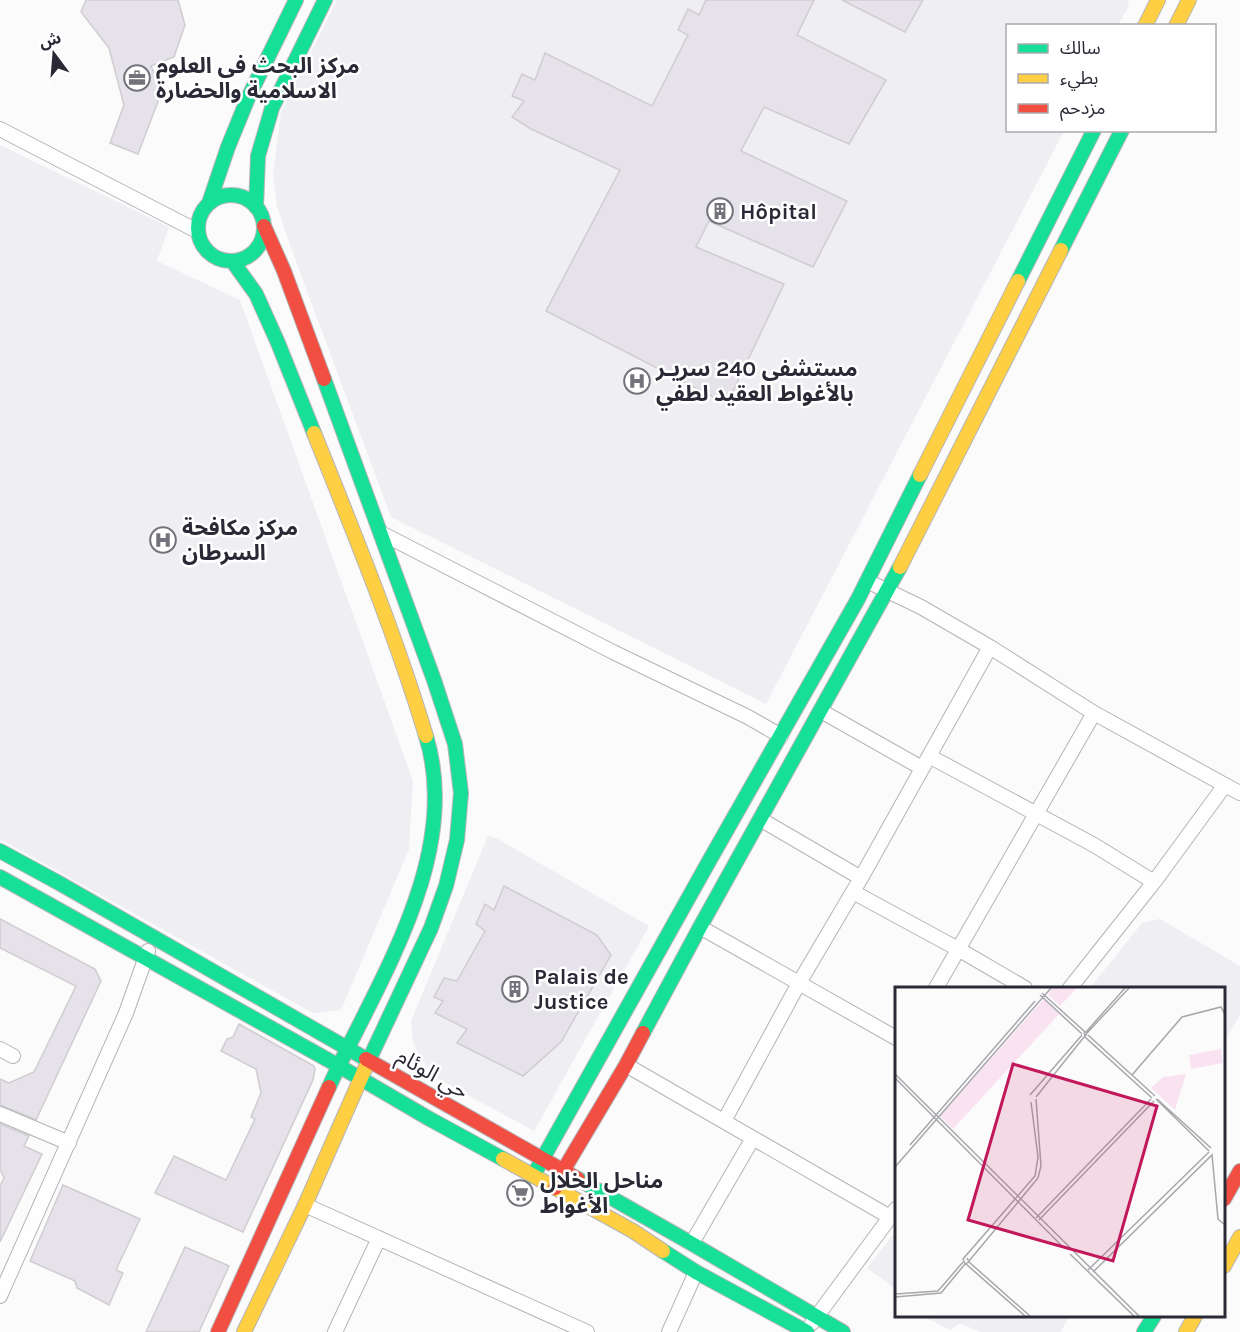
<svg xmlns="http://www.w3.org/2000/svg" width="1240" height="1332" font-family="Karla,'Noto Sans Arabic',sans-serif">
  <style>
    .built { fill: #eeeef3 }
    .building { fill: #e6e2ea; stroke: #d0ccd1; stroke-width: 1.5 }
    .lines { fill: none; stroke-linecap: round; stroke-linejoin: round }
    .street-casing { stroke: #b4b4b9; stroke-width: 16 }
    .fast-casing { stroke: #b4b4b9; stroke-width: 16 }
    .slow-casing { stroke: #b4b4b9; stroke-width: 16 }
    .jam-casing { stroke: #b4b4b9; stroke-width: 16 }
    .street { stroke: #fefefe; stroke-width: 14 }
    .fast { stroke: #16e098; stroke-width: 14 }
    .slow { stroke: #ffcf43; stroke-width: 14 }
    .jam { stroke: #f24e42; stroke-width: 14 }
    .labels { text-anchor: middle; stroke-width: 5; stroke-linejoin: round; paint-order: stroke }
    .poi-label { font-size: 22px; font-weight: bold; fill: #2a2a36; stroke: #fff; text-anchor: start }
    .street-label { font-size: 22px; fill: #2a2a36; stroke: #fff }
    .inset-road { fill: none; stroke: #a7a7ac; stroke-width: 1.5 }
    .view { fill: #c2185b; fill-opacity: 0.15; stroke: #c2185b; stroke-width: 3 }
    .inset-edge { fill: none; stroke: #2a2a36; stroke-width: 3 }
  </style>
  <rect width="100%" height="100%" fill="#fbfbfb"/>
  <path class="built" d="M337,0H1127L1129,6L1118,25L1008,26V130L1064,131L766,704L391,517L290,245L277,206L273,175L281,112Z
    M0,145L169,227L157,261L240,300L413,781L409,849L341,1010L313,1013L0,839Z
    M488,836L496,838L649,926L534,1131L435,1077L418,1054L413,1041L411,1021Z
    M1160,919L1240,966V1014L1224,1043V988H1090L1142,923Z
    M896,1231V1289L867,1268Z
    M923,1316H1070L1060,1332H980L960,1323L950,1330Z"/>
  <path class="building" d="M86,0H178L185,25L174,57L151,66L162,91L138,154L110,143L124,105L109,48L81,12Z
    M706,0H814L797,35L886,80L849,144L764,107L741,151L847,201L813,267L709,221L696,247L784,284L727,404L546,311L620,170L531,129L512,117L524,101L512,96L522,74L535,80L545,53L652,106L688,35L678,30L688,9L699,15Z
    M842,0H923L905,32Z
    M504,886L597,935L611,955L561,1042L523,1076L457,1043L467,1029L435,1013L443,1001L434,997L444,978L457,981L485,931L476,924L485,904L494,910Z
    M0,919L95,969L101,981L36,1120L0,1105V1079L9,1083L34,1072L76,986L0,948Z
    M239,1024L314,1066L315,1069L313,1080L243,1232L155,1193L174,1156L226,1180L255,1119L251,1117L261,1093L256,1069L221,1051L227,1039L233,1037Z
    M0,1124L29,1136L24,1146L42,1154L0,1242V1186L4,1178L0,1169Z
    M63,1185L140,1219L116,1270L123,1273L109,1305L77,1288L75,1281L30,1261Z
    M185,1247L229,1266L199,1332H146Z"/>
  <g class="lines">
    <g class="street-casing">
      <path id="street" d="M0,129L197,231
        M381,533L613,652L748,717L781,736
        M867,581L921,607L990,647L1094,713L1225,785L1154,882L1070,988
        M821,711L922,768
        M929,756L1094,845L1154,882
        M1225,785L1240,793
        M760,819L861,878
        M853,892L958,949L1025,988
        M700,927L896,1038
        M936,988L1094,713
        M0,1049L13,1056
        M626,1065L890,1217
        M0,1114L69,1143
        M724,1121L799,983L861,878L990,647
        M305,1205L587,1332
        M692,1243L753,1138
        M0,1296L126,1013L148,951
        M812,1323L896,1209
        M335,1332L379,1238
        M669,1332L696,1272"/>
    </g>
    <g class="fast-casing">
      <path id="fast" d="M198 228a33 33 0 1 1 66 0a33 33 0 1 1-66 0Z
        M209,203L228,147L248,98L296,0
        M256,207L258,156L272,108L325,0
        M1061,250L1122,130
        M233,262L256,294L278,343L314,433
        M1018,281L1094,130
        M324,379L434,680L455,744L461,793L457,840L446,886L431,928L368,1062
        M0,851L59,883L366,1059
        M0,877L339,1066L428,1118L503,1159
        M643,1033L700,927L900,567
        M329,1087C377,982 463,856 426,736
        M533,1176L708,863L858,599L920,475
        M578,1179L689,1242L843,1332
        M663,1251L696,1272L807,1332
        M1144,1332L1154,1316"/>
    </g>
    <g class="slow-casing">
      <path id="slow" d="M1145,26L1158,0
        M1176,26L1189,0
        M314,433C354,533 395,633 426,736
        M920,475L1018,281
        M900,567L1061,250
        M503,1159L633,1231L663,1251
        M1224,1266L1240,1237
        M244,1332L305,1205L368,1062
        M1186,1332L1195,1316"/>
    </g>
    <g class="jam-casing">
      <path id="jam" d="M264,226L284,271L324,379
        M366,1059L578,1179
        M555,1188L563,1171L626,1065L643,1033
        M1224,1199L1240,1171
        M218,1332L329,1087"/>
    </g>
    <use href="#street" class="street"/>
    <use href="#fast" class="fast"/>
    <use href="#slow" class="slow"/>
    <use href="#jam" class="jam"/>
  </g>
  <defs>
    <g id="office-ring" transform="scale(1.35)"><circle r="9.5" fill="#fff" stroke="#73737b" stroke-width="1.5"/><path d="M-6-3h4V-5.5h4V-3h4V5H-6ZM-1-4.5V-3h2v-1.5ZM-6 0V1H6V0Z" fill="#73737b"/></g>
    <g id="building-ring" transform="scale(1.35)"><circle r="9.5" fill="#fff" stroke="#73737b" stroke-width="1.5"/><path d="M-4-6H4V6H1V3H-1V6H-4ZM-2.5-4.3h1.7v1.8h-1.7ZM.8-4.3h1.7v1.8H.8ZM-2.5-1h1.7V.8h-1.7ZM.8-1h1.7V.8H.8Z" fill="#73737b"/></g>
    <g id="hospital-ring" transform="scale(1.35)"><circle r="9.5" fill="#fff" stroke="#73737b" stroke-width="1.5"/><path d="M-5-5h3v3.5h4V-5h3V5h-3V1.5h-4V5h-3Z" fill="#73737b"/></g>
    <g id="supermarket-ring" transform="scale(1.35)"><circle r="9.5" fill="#fff" stroke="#73737b" stroke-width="1.5"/><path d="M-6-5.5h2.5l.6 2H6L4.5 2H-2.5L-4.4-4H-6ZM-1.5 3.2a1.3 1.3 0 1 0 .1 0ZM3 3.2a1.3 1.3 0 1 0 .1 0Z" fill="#73737b"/></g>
  </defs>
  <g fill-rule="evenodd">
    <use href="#office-ring" x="137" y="78"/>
    <use href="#building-ring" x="720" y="211"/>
    <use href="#hospital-ring" x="637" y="381"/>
    <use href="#hospital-ring" x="163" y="540"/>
    <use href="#building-ring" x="515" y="989"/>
    <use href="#supermarket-ring" x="520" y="1193"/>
  </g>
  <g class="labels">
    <g class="poi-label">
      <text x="156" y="73">مركز البحث في العلوم<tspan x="156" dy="25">الاسلامية والحضارة</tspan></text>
      <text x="740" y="219">Hôpital</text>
      <text x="656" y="376">مستشفى 240 سريـر<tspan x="656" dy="25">بالأغواط العقيد لطفي</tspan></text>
      <text x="182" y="535">مركز مكافحة<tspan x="182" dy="25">السرطان</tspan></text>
      <text x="534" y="984">Palais de<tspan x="534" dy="25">Justice</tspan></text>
      <text x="540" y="1188">مناحل الخلال<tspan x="540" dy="25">الأغواط</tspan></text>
    </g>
    <g class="street-label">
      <text transform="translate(433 1073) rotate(30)" y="8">حي الوئام</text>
    </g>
  </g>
  <g transform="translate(895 987)">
    <rect width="330" height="330" fill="#fbfbfb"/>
    <path d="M157,1H182L165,19L153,8ZM149,12L164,27L58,142L45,129ZM326,62L328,76L296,82L294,68ZM291,87L280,123L256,101L268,90Z" fill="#fae3f1"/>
    <path class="inset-road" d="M147,6L189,44M145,8L187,47M191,45L230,1M192,46L234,1M193,48L260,109M190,50L189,44L192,46L190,50L257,111M0,87L244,329M237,88L287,30L326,20L330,28M0,91L168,260M135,108L187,48M141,110L189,50M261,112L314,164M262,112L316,161M15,158L140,14M0,180L156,1M141,231L256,112M144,233L259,114M175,267L239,329M72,271L74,275L70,277L68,272L140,189L143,170L136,115M74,274L143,191L146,179L141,112M74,275L135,329M71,277L130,329M193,283L314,165M198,285L317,168L323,232L330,238M0,307L43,304L68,275M0,310L46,306L70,277"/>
    <path class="view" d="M118,77L262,119L218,274L73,233Z"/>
    <rect width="330" height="330" class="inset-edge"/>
  </g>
  <rect x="1006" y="24" width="210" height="108" fill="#ffffff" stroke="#aaaaaf" stroke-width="1.5"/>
  <rect x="1018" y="44" width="30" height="9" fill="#16e098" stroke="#aaaaaf" stroke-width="1.5"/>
  <text x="1060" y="54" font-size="18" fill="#2a2a36">سالك</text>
  <rect x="1018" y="74" width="30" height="9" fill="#ffcf43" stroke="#aaaaaf" stroke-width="1.5"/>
  <text x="1060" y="84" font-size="18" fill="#2a2a36">بطيء</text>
  <rect x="1018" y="104" width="30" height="9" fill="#f24e42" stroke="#aaaaaf" stroke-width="1.5"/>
  <text x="1060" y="114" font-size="18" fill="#2a2a36">مزدحم</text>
  <g transform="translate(54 54) rotate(344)" stroke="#ffffff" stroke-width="4.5" paint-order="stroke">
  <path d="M0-4.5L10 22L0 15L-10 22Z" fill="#2a2a36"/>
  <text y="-9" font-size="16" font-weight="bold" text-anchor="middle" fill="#2a2a36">ش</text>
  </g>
</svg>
